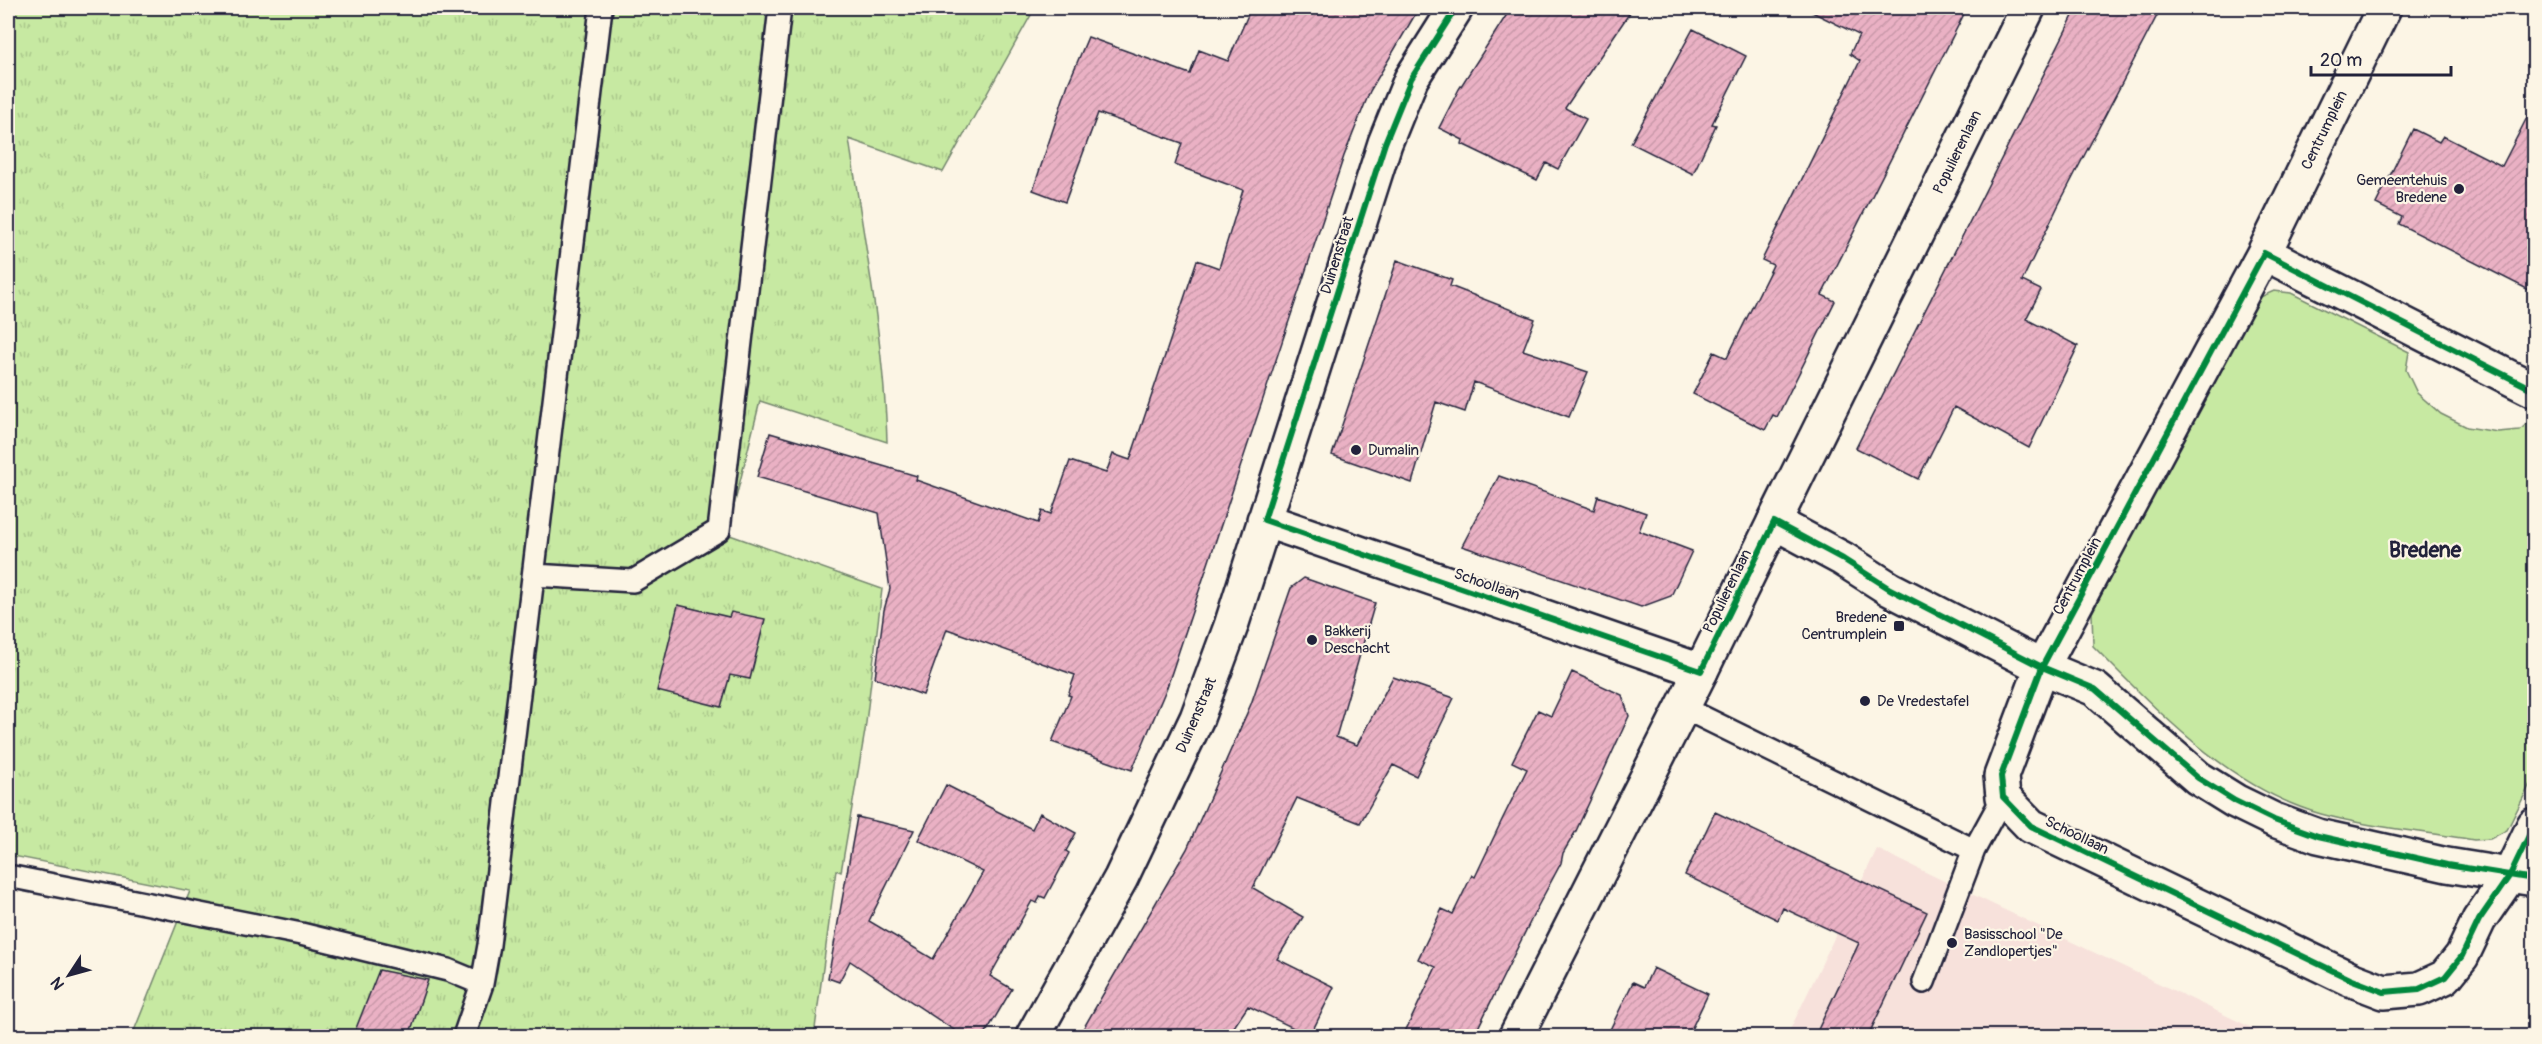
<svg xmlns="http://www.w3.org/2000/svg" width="2542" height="1044" font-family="Pangolin,sans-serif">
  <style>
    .built { fill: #f7e1db }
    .grass { fill: #c7e9a2; stroke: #74866e; stroke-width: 1.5 }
    .park { fill: url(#park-tufts); stroke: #74866e; stroke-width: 1.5 }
    .building { fill: url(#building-hatch); stroke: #22223b; stroke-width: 1.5 }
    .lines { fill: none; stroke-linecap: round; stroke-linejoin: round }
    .lane-casing { stroke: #22223b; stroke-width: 26 }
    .street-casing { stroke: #22223b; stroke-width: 38 }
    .secondary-casing { stroke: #22223b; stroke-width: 38 }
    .lane { stroke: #fcf5e5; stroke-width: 21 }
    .street { stroke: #fcf5e5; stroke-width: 33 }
    .secondary { stroke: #fcf5e5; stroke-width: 33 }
    .cycleway-casing { stroke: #fcf5e5; stroke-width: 10 }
    .cycleway { stroke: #00873e; stroke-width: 6 }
    .poi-dot { fill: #22223b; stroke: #fcf5e5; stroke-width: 2 }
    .labels { text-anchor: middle; stroke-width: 4.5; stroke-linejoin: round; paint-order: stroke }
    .street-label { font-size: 15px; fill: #22223b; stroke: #fcf5e5 }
    .poi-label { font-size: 15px; fill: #22223b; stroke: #fcf5e5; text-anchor: start }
    .district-label { font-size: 21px; font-weight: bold; fill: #22223b; stroke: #fcf5e5 }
  </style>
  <defs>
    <pattern id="park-tufts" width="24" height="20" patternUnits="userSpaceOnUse" patternTransform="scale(1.5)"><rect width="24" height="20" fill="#c7e9a2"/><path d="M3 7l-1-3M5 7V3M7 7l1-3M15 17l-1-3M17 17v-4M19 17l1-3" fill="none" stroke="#abc88c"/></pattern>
    <pattern id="building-hatch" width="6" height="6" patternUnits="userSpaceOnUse" patternTransform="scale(1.5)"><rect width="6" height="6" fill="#eab1c4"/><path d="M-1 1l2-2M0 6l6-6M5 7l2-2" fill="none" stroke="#c898a9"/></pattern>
  </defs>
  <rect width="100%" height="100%" fill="#fcf5e5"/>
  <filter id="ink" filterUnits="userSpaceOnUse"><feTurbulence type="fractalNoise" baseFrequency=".0167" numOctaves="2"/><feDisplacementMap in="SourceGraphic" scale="12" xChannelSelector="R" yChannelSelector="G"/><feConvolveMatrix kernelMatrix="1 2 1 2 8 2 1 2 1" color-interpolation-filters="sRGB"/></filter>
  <g filter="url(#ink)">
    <path class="built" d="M1877,849L2269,1036H1787Z"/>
    <path class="grass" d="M2274,291L2291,293L2409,352L2406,370L2417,393L2441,414L2467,427L2498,432L2520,430L2534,417V776L2507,830L2490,839L2474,840C2423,831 2371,828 2321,814C2229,788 2159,712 2093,646L2092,613L2242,316L2258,298Z"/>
    <path class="park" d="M8,8H999L1031,15L943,172L849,139C864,240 884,341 887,442L760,401L727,534L882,589L865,731L841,872L836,870L814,1036H132L190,891L8,855Z"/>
    <path class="building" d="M1251,8H1419L1370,91L1344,156L1167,687L1132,770L1052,742L1071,696L1068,695L1075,675L947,629L923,695L875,678L884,610L890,589L879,513L757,477L770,433L917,476L916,480L1038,523L1042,511L1051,514L1070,461L1106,473L1113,454L1130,460L1197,260L1219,268L1243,190L1175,165L1182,143L1098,113L1065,202L1033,190L1068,84L1088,37L1190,74L1199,50L1228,61Z
      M1511,8H1633L1565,108L1586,119L1558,169L1546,163L1537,180L1462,144L1463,140L1439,128L1459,89Z
      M1804,8H1967L1822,295L1835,301L1777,417L1773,415L1765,430L1693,394L1714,352L1727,358L1773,265L1762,260L1860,61L1850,54L1859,35Z
      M2077,8H2161L2058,206L2022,281L2041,290L2026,319L2078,346L2029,448L1954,407L1918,479L1856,448Z
      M1693,29L1746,56L1712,124L1716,125L1693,174L1631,143Z
      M2535,102V293L2399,224L2402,217L2376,204L2413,129L2439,142L2443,136L2502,166Z
      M1397,260L1452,280L1450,286L1535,319L1523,350L1588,372L1569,417L1474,382L1465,412L1436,402L1412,483L1332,455Z
      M1499,476L1594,510L1598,496L1646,513L1639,531L1692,551L1671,596L1641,607L1462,546Z
      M1304,578L1375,603L1336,737L1357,745L1393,677L1454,698L1416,776L1393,765L1360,823L1297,798L1253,888L1303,917L1277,959L1334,987L1310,1036L1248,1006L1228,1036H1079L1187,849L1251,704L1291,588Z
      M678,605L729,617L731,612L765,619L750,679L730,675L721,707L657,691Z
      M1572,672L1622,695L1629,716L1576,831L1563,853L1561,863L1538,906L1474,1036H1403L1436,967L1418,959L1442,909L1453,914L1472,875L1475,877L1501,822L1527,769L1512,762L1538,710L1551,716Z
      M946,785L1032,829L1040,813L1076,833L1066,851L1069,853L1045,898L1040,896L1037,903L1032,901L990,976L1012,989L984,1036H963L850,961L839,982L828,978L857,817L914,830L869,921L933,959L983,872L918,840Z
      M1715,812L1927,912L1868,1036H1815L1859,943L1783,908L1778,920L1685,875Z
      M1653,968L1708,994L1688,1036H1607L1633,982L1644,987Z
      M379,970L428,980L409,1036H353Z"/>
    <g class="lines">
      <g class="lane-casing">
        <path id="lane" d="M534,575L633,581L719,530L780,8
          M1684,708L1974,850
          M8,876L301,934L448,970L482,984L464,1036
          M1924,982L1974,850L2003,797
          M482,984L489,945L601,8"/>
      </g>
      <g class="street-casing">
        <path id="street" d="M2264,253L2384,8
          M2534,390L2264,253L2042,667L2001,776L2003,797L2031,826L2350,979L2384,992L2419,989L2445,977L2462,956L2479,920L2510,875L2534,825
          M1774,522L2028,8
          M1516,1036L1701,671"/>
      </g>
      <g class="secondary-casing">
        <path id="secondary" d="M1264,520L1701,671L1774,522L1843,559L1890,589L2042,667L2095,689L2198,778L2235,801L2274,820L2318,836L2363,846L2447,865L2534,879
          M1033,1036L1121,878L1197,718L1231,626L1385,143L1411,79L1456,8"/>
      </g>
      <use href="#lane" class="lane"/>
      <use href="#street" class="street"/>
      <use href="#secondary" class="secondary"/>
      <g class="cycleway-casing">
        <path id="cycleway" d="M1456,8L1411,79L1385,143L1264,520L1701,671L1774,522L1843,559L1890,589L2042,667L2095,689L2198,778L2235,801L2274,820L2318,836L2363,846L2447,865L2534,879
          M2534,390L2264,253L2042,667L2001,776L2003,797L2031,826L2350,979L2384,992L2419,989L2445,977L2462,956L2479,920L2510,875L2534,825"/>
      </g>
      <use href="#cycleway" class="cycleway"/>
    </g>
  </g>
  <g class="poi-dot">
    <circle cx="2459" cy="189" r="6"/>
    <circle cx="1356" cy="450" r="6"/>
    <rect x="1893" y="620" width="12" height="12" rx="3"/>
    <circle cx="1312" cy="640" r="6"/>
    <circle cx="1865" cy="701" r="6"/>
    <circle cx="1952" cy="943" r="6"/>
  </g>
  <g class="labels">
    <g class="street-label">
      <text transform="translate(2324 130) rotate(-64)" y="5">Centrumplein</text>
      <text transform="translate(1957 152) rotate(-64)" y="5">Populierenlaan</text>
      <text transform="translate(1337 255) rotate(-73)" y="5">Duinenstraat</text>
      <text transform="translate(2077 576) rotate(-62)" y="5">Centrumplein</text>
      <text transform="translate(1487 584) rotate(19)" y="5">Schoollaan</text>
      <text transform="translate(1727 591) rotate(-64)" y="5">Populierenlaan</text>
      <text transform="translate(1196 715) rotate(-67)" y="5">Duinenstraat</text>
      <text transform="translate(2077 835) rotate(26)" y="5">Schoollaan</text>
    </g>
    <g class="poi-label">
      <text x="2447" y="185" text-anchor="end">Gemeentehuis<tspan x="2447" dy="17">Bredene</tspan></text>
      <text x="1368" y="455">Dumalin</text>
      <text x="1887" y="622" text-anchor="end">Bredene<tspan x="1887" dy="17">Centrumplein</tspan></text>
      <text x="1324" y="636">Bakkerij<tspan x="1324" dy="17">Deschacht</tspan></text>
      <text x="1877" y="706">De Vredestafel</text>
      <text x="1964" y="939">Basisschool "De<tspan x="1964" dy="17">Zandlopertjes"</tspan></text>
    </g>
    <g class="district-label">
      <text x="2425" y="557">Bredene</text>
    </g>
  </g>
  <rect width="2542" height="1044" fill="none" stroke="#fcf5e5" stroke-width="30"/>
  <rect x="15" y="15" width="2512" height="1014" fill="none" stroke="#22223b" stroke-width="2" filter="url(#ink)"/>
  <g transform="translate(69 975) rotate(234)" stroke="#fcf5e5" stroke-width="4.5" paint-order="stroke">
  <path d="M0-4.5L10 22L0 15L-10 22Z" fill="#22223b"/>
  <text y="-9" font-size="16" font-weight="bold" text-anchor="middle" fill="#22223b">N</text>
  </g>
  <path d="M2311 66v9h140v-9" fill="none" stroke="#22223b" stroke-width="3"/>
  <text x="2320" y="66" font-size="18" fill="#22223b" stroke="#fcf5e5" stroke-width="4.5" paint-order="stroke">20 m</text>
</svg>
